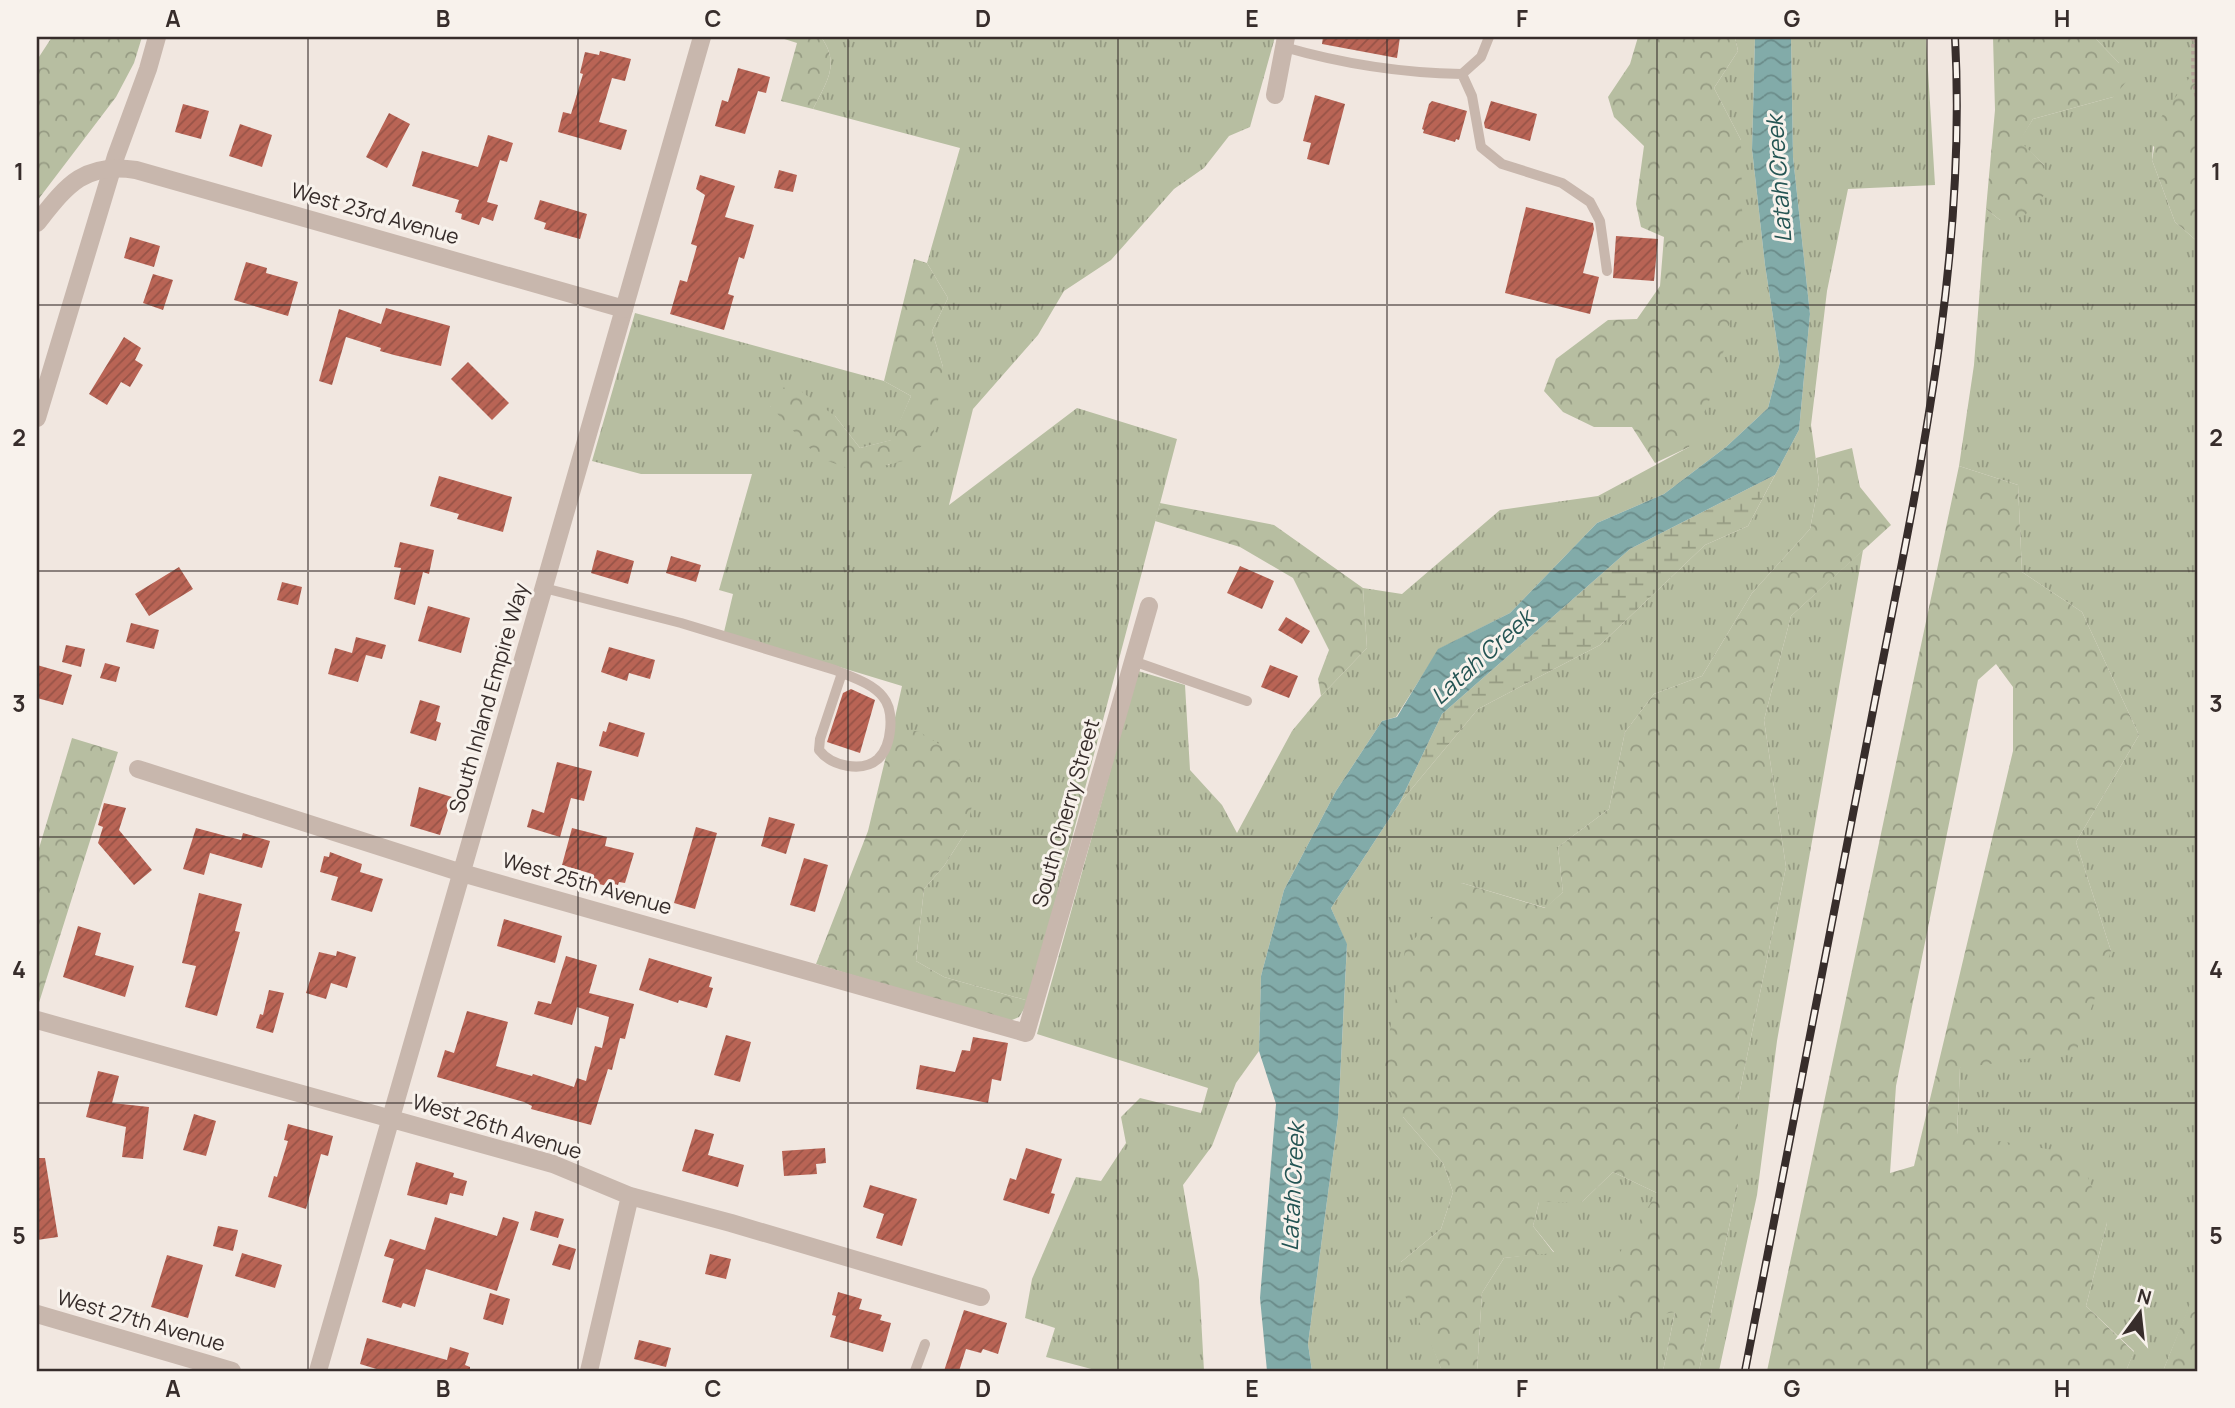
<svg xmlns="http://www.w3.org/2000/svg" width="2235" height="1408" font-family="Manrope,sans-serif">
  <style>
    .grass { fill: url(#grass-tufts) }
    .forest { fill: url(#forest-crowns); fill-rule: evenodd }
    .wetland { fill: url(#wetland-marsh) }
    .water { fill: url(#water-waves) }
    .building { fill: url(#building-hatch) }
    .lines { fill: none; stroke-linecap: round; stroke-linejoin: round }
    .path { stroke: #b3a197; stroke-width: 3.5; stroke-dasharray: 3.5 3.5; stroke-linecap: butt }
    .service { stroke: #c8b7ad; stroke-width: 10 }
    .minor { stroke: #c8b7ad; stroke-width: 18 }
    .tertiary { stroke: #c8b7ad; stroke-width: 18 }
    .rail-casing { stroke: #372d2b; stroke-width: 8 }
    .rail { stroke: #f8f2ec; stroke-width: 5; stroke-dasharray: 16; stroke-linecap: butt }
    .grid { fill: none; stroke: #372d2b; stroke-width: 2; stroke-opacity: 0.55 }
    .labels { text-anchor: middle; stroke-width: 6; stroke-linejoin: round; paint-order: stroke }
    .street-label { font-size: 21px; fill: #372d2b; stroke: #f8f2ec }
    .water-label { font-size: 23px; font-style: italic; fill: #245453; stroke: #f8f2ec }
    .neatline { fill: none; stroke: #372d2b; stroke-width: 2.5 }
    .grid-label { font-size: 23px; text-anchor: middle; font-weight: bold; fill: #372d2b }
  </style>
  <defs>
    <pattern id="grass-tufts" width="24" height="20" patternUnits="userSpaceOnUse" patternTransform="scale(1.75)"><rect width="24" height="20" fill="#b7bea1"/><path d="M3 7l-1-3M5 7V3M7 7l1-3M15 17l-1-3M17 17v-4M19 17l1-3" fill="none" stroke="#969b83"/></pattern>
    <pattern id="forest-crowns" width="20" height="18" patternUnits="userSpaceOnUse" patternTransform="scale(1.75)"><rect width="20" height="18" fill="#b7bea1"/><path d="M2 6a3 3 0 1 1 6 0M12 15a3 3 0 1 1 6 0" fill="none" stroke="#969b83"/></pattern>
    <pattern id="wetland-marsh" width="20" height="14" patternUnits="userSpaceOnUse" patternTransform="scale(1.75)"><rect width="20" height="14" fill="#b7bea1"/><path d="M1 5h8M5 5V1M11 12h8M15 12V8" fill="none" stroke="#969b83"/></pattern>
    <pattern id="water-waves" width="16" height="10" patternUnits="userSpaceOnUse" patternTransform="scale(1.75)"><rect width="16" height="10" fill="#82aba9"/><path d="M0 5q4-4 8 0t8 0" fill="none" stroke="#6b8c8a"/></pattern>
    <pattern id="building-hatch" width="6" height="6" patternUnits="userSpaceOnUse" patternTransform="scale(1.75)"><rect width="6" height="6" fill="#b96455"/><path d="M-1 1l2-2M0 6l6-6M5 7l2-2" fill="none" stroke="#975347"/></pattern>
  </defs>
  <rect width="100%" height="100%" fill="#f1e7e0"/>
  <path class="grass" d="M821,37H1275L1250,127L1229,136L1204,168L1174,189L1111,260L1064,291L1038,335L973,409L949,505L1077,408L1177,439L1029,1001L944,977L916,961L924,889L944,866L967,830L892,731L902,686L724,632L733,594L719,590L752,474H641L592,461L635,313L884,381L911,396L892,440L860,448L835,416L770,406L889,465L943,367L932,331L948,298L927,263L960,148L813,109C826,83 841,64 821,37Z
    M1735,37H1755L1752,149L1765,265L1780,362L1768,408L1726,447L1664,494L1597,523L1510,613L1439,649L1396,717L1382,721L1336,791L1284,890L1261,976L1259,1051L1236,1083L1212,1146L1183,1185L1199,1280L1204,1371H1099L1046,1357L1055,1328L1025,1318L1032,1279L1076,1177L1101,1181L1126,1143L1121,1117L1140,1098L1201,1113L1208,1088L1037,1034L1138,671L1185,685L1190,770L1222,805L1237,833L1292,731L1321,696L1367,648L1363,588L1402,594L1500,510L1598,496L1689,447L1741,140L1714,88L1738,51Z
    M1791,37H1926L1935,185L1848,189L1827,291L1811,425L1819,482L1810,529L1752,593L1702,676L1654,694L1625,732L1609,809L1558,847L1563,892L1546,908L1462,883L1403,1117L1443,1163L1453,1192L1441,1229L1401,1262L1442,1371H1312L1308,1344L1338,1118L1347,945L1331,908L1399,804L1478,709L1600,645L1705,545L1748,526L1799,430L1810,314L1793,157Z
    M2094,37H2198V178L2153,146L2152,160L2175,222L2198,242V1371L2195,1293L2163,1371H2126L2134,1351L2086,1306L2107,1223L1957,1135L1960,1068L2111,951L2076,842L2139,735L2082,612L2022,572L2018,485L1959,466L1974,365L1986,209L2000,220L2044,165L2019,141L2033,119L2113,97L2119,63Z
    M1863,550L1777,1041L1757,1195L1719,1371H1699L1738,1184V1100L1786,867L1764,720L1791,616Z
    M1613,1172L1657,1193L1675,1312L1663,1371H1477L1482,1293L1504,1258L1554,1252L1533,1226L1539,1202H1582Z"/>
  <path class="forest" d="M52,37H142L134,63L116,97L37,201V60Z
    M778,37H821C841,64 826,83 813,109L781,101L797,43Z
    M1638,37H1735L1738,51L1714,88L1741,140L1743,263L1716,385L1689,447L1655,463L1632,427H1594L1563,412L1544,391L1556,359L1608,320L1637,319L1660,286L1664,237L1641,227L1636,204L1644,146L1614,117L1608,97L1630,64Z
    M1993,37H2094L2119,63L2127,81L2113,97L2033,119L2020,141L2044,165L2050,189L2025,215L2000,220L1986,209L1995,110Z
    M2198,66V242L2175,222L2152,160L2159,120Z
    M914,259L927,263L948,298L932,331L943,367L933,435L907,460L859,472L819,458L770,406L778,388L795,387L835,416L860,448L891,440L911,396L884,381Z
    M1852,448L1860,487L1891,525L1791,616L1764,720L1786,867L1738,1100V1184L1699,1371H1663L1675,1312L1627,1320L1609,1270L1657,1193L1613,1172L1582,1202H1539L1533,1226L1554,1253L1504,1258L1482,1293L1477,1371H1442L1431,1344L1399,1285L1401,1262L1441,1229L1453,1192L1443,1163L1403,1117L1382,1072L1405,950L1462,883L1545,908L1563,892L1558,847L1609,809L1625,732L1654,694L1702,676L1752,593L1810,529L1819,482L1816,458Z
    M1959,466L2018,485L2022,572L2082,612L2139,735L2076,842L2111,951L2076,1052L1960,1068L1957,1134L2078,1154L2107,1223L2086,1306L2134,1352L2126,1371H1767ZM1996,664L2013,687V751L1914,1166L1890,1173L1896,1086L1978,680Z
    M1160,503L1274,525L1363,588L1367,648L1321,696L1318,679L1329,650L1293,578L1240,547L1155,521Z
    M892,731H918L958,756L975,790L967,830L944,866L924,889L916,961L944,977L1029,1001L1019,1017L1007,1022L816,964L868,831Z
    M72,738L118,752L37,1009V855Z
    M2198,1283V1371H2163Z"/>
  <path class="wetland" d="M1775,475L1748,526L1705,545L1600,645L1478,709L1399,804L1442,714L1630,549Z"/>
  <path class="water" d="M1755,37H1791L1793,157L1810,314L1799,430L1775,475L1630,549L1442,714L1399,804L1331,908L1347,944L1338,1118L1308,1344L1312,1371H1267L1260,1298L1276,1104L1259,1051L1261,976L1284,890L1336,791L1382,721L1397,717L1438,649L1510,613L1597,523L1664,494L1726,447L1768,408L1780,362L1765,265L1752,149Z"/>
  <path class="building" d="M1323,37H1400L1397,58L1322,44Z
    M600,51L631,59L625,81L612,78L599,122L627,130L621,150L558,132L563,112L571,114L583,74L580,73L585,52L599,55Z
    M738,68L770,77L766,93L758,91L745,134L715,126L722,100L728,102Z
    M1315,95L1345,104L1329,165L1307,159L1311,143L1303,141Z
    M1432,101L1467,111L1459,140L1456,139L1455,142L1423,133L1424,130L1422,129L1429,104Z
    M1491,101L1537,114L1530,141L1485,128L1484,123Z
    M183,104L209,111L201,139L175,132Z
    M389,113L410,124L387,168L366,157Z
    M240,124L272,135L262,167L229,156Z
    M488,135L513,143L507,162L500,160L487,202L498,205L493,221L482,217L479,225L461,219L462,214L455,212L459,200L412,186L422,151L478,167Z
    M779,170L797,175L793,192L774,188Z
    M700,175L735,186L725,217L754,225L744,259L739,257L728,294L734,296L724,330L670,314L680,280L687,282L697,246L691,244L705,195L696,189Z
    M540,200L587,214L580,239L544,229L546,223L534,219Z
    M1526,207L1593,223L1594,229L1583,273L1599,277L1590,314L1505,293Z
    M1616,236L1658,239L1654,281L1613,278Z
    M130,237L160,246L154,267L124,258Z
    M246,262L267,268L266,273L298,282L288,316L234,300Z
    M153,274L173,280L163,310L143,303Z
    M386,308L450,326L441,366L394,355L380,351L381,348L346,337L332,385L319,381L339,309L381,324Z
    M124,337L141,348L135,360L143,365L130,387L121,382L107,405L89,394Z
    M468,362L509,403L492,420L451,379Z
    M439,476L512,497L503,532L457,519L459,514L430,506Z
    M400,542L434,550L429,574L423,572L415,605L394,599L401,568L394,567Z
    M597,550L634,561L628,584L591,573Z
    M671,556L701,565L696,582L666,573Z
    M1240,566L1274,581L1262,609L1227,593Z
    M179,567L193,589L149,616L135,594Z
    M282,582L302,587L298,605L277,600Z
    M428,606L470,618L461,653L418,641Z
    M1286,617L1310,631L1302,644L1278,630Z
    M131,623L159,630L154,649L126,642Z
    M356,637L386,645L382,659L366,655L358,682L328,674L335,648L352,653Z
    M66,645L85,649L81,667L62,662Z
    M609,647L655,660L650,679L629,673L627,681L601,672Z
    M105,663L120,667L116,682L100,678Z
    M37,665L72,675L63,705L37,698Z
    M1270,665L1298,676L1289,698L1261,687Z
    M851,689L875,700L860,753L827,742L843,693Z
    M420,700L440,706L436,721L441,723L436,741L410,733Z
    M609,722L645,733L638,757L599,746L603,731L606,732Z
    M557,762L592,771L584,801L571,798L560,837L527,827L532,809L544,813Z
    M419,787L452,797L440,835L410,826Z
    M104,803L126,808L119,830L152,870L134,885L98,843L103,827L98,825Z
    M769,817L795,824L786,854L761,846Z
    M696,827L717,833L695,909L674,903Z
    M196,828L241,840L243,833L270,841L262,868L210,853L204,875L183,869Z
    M572,828L607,837L605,846L634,853L625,883L619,882L618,885L608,883L607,886L587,881L589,873L562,865Z
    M330,852L362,864L360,872L383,879L372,912L331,900L338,877L320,872L324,856L329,857Z
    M804,858L828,865L815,912L790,905Z
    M199,893L242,904L235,931L240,932L217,1016L185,1007L196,966L182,963Z
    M504,919L562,936L555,963L497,946Z
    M78,926L101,933L95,955L134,966L125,997L63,977Z
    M337,951L356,957L347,988L331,983L326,999L306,993L319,952L336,956Z
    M566,956L597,965L589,993L634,1004L625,1039L620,1038L612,1070L608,1069L591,1125L531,1109L532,1106L524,1102L437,1077L445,1050L454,1053L467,1011L508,1022L496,1066L532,1076L533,1074L574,1087L577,1078L586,1081L595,1046L602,1048L609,1017L577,1007L572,1025L534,1014L538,1001L551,1004Z
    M649,958L712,977L709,987L713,988L707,1008L679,1000L678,1003L639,990Z
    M269,990L284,993L273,1033L256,1028L260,1014L263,1015Z
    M726,1035L751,1042L740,1082L714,1075Z
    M973,1037L1008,1043L1001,1081L992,1079L988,1103L916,1089L920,1065L955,1072L962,1050L970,1051Z
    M98,1071L119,1076L112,1103L149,1107L143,1159L122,1157L126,1127L86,1117Z
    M194,1114L216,1121L206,1156L183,1150Z
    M288,1124L333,1136L328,1156L321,1154L306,1209L268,1197L274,1176L277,1177L288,1141L284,1140Z
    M695,1129L714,1134L708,1155L744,1165L738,1187L682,1171Z
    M825,1148L826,1163L816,1164L817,1174L784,1176L782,1151Z
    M1026,1148L1062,1159L1051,1193L1055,1194L1049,1214L1003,1200L1010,1178L1016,1180Z
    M37,1158H45L58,1237L37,1240Z
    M416,1162L454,1173L453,1177L467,1181L463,1196L450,1193L447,1205L407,1195Z
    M870,1185L917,1199L902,1246L876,1238L884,1214L863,1207Z
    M535,1211L564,1219L558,1238L530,1230Z
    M435,1217L497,1236L503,1217L519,1222L497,1291L426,1269L415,1307L403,1303L401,1308L382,1302L394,1259L384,1256L390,1239L425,1250Z
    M218,1226L238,1230L233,1251L213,1246Z
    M559,1244L576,1249L570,1270L552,1265Z
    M242,1253L282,1265L275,1288L235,1276Z
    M710,1254L731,1259L726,1279L705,1274Z
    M167,1255L203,1265L188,1318L151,1307Z
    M838,1292L862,1299L859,1309L882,1315L880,1320L891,1323L883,1352L830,1337L836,1316L832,1315Z
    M490,1293L510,1299L503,1325L483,1319Z
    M964,1310L1007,1323L998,1354L983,1349L981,1353L966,1349L959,1371H944Z
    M367,1338L447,1360L450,1347L469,1353L465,1365L470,1367V1371H383L360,1364Z
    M639,1340L671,1348L666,1367L634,1359Z"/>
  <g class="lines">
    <path class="path" d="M2193,37V77L2198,109
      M2195,39L2198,53"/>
    <path class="service" d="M1284,47C1343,64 1401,73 1462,74L1481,57L1489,37
      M1462,74L1472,96L1481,147L1502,164L1562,183L1590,202L1600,221L1607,271
      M544,588L681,623L835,670C851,677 872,683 883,697C895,711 892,746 878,759C862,773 831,766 819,750L820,739L842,673
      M1133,661L1247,701
      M915,1371L925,1344"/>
    <path class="minor" d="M1275,95L1286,37
      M37,418L116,156L148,69L157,37
      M138,769L462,873L1026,1033L1149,606
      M37,1020L553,1164L630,1196L731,1223L981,1297
      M37,1314L232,1371
      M318,1371L624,309
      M589,1371L630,1196"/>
    <path class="tertiary" d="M37,223C67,185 84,162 136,170L624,309L702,37"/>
    <g class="rail-casing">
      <path id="rail" d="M1745,1371C1789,1144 1833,917 1877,690C1919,475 1967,257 1955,37"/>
    </g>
    <use href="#rail" class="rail"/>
  </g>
  <path class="grid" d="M308,37V1371M578,37V1371M848,37V1371M1118,37V1371M1387,37V1371M1657,37V1371M1927,37V1371M37,305H2198M37,571H2198M37,837H2198M37,1103H2198"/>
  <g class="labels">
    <g class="street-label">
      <text transform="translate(375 214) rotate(16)" y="7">West 23rd Avenue</text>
      <text transform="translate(489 698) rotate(-74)" y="7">South Inland Empire Way</text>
      <text transform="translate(1066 813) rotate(-74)" y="7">South Cherry Street</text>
      <text transform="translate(587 884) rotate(16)" y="7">West 25th Avenue</text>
      <text transform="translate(497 1127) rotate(17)" y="7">West 26th Avenue</text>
      <text transform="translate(141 1321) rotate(16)" y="7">West 27th Avenue</text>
    </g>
    <g class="water-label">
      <text transform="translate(1779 179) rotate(-94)" y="8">Latah Creek</text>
      <text transform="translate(1482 657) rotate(-42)" y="8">Latah Creek</text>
      <text transform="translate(1293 1187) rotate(-87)" y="8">Latah Creek</text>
    </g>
  </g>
  <rect width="2235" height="1408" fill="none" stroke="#f8f2ec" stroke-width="77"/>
  <g transform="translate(2140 1313) rotate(15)" stroke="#f8f2ec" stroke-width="5" paint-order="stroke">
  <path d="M0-5L12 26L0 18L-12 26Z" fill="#372d2b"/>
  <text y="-10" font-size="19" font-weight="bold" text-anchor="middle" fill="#372d2b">N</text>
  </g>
  <rect x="38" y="38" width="2158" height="1332" class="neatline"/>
  <g class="grid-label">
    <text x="173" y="27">A</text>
    <text x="443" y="27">B</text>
    <text x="713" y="27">C</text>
    <text x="983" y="27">D</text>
    <text x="1252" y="27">E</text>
    <text x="1522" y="27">F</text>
    <text x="1792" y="27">G</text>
    <text x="2062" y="27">H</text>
    <text x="19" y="180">1</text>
    <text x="2216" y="180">1</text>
    <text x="19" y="446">2</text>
    <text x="2216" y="446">2</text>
    <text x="19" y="712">3</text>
    <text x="2216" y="712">3</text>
    <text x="19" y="978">4</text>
    <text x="2216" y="978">4</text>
    <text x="19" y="1244">5</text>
    <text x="2216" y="1244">5</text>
    <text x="173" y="1397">A</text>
    <text x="443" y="1397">B</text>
    <text x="713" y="1397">C</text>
    <text x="983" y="1397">D</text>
    <text x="1252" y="1397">E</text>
    <text x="1522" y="1397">F</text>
    <text x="1792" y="1397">G</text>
    <text x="2062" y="1397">H</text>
  </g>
</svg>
